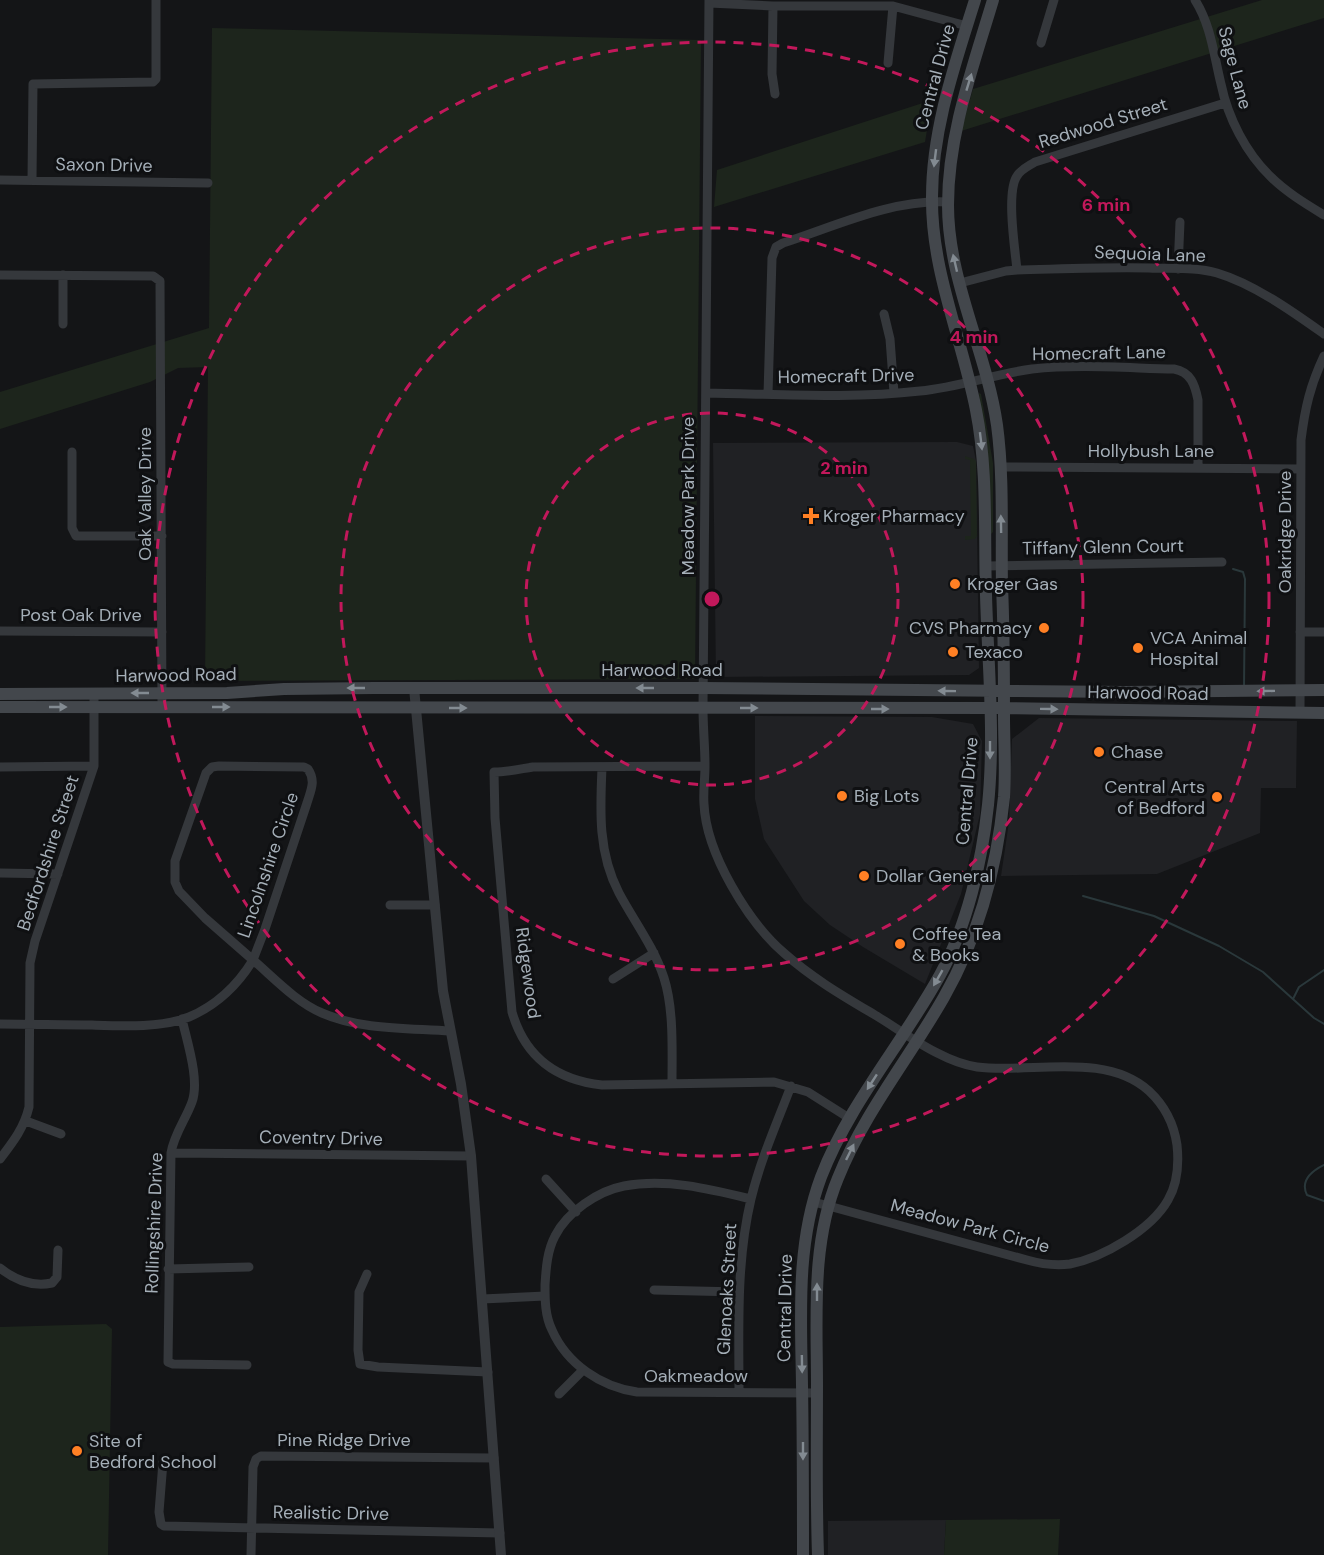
<svg xmlns="http://www.w3.org/2000/svg" width="1324" height="1555" font-family="'DM Sans',sans-serif">
  <style>
    .built { fill: #202124 }
    .green { fill: #1d251c }
    .lines { fill: none; stroke-linecap: round; stroke-linejoin: round }
    .stream { stroke: #2a383b; stroke-width: 2 }
    .minor { stroke: #35383c; stroke-width: 9 }
    .tertiary { stroke: #35383c; stroke-width: 10 }
    .secondary { stroke: #43474c; stroke-width: 12 }
    .oneway { fill: #838b92 }
    .ring { fill: none; stroke: #c2185b; stroke-width: 3; stroke-dasharray: 10 8 }
    .poi-dot { fill: #ff8024; stroke: #0f1012; stroke-width: 2 }
    .labels { text-anchor: middle; stroke-width: 6; stroke-linejoin: round; paint-order: stroke }
    .street-label { font-size: 18px; fill: #a5afb8; stroke: #0f1012 }
    .poi-label { font-size: 18px; fill: #a5afb8; stroke: #0f1012; text-anchor: start }
    .centre { fill: #c2185b; stroke: #0f1012; stroke-width: 3 }
    .ring-label { font-size: 18px; text-anchor: middle; font-weight: bold; fill: #c2185b; stroke: #0f1012; stroke-width: 6; stroke-linejoin: round; paint-order: stroke }
  </style>
  <rect width="100%" height="100%" fill="#141517"/>
  <path class="built" d="M957,442L973,446L976,461L979,668L969,675L716,677L713,443Z
    M755,716L932,717L973,724L982,741L980,814L961,894L925,984L863,947L830,925L804,901L764,839L755,799Z
    M1039,718L1297,721L1296,788H1261L1260,833L1157,874L1001,876L1009,822L1012,739Z
    M946,1520L944,1555H828V1521Z"/>
  <path class="green" d="M1262,0H1324V18L961,131L973,89Z
    M212,28L701,40L695,679L205,681L208,367L178,368L150,382L0,429V392L209,328Z
    M932,100L925,142L714,207L717,170Z
    M979,393L981,394L993,463V532L991,534Z
    M965,456L974,459L976,461L977,536L975,539L965,540V536H971L970,460L965,459Z
    M106,1324L112,1329L108,1555H0V1327Z
    M1060,1519L1058,1555H944L946,1520Z"/>
  <g class="lines">
    <path class="stream" d="M1233,569L1243,572L1245,579L1244,688
      M1083,896L1154,916L1219,946L1263,972L1314,1018L1324,1024
      M1293,999L1299,987L1324,970
      M1324,1165C1312,1171 1300,1181 1307,1195L1324,1201"/>
    <path class="minor" d="M709,0L703,708C703,728 705,747 705,766C705,779 703,792 704,804C706,853 748,922 784,953C812,978 843,996 875,1015C905,1033 942,1062 977,1067C1031,1074 1105,1051 1149,1091C1164,1105 1174,1124 1177,1145C1179,1164 1178,1183 1168,1200C1151,1230 1102,1258 1070,1264C1055,1266 1041,1264 1027,1260L814,1202
      M1195,0C1211,25 1214,56 1221,84C1228,118 1246,153 1271,177C1286,192 1306,204 1324,215
      M709,3L773,6H893L967,26
      M773,6L772,74L775,94
      M1041,43L1054,0
      M888,63L893,6
      M0,180L208,183
      M32,180L33,84L153,82L156,79V0
      M1178,269L1180,222
      M1017,270C1015,249 1006,192 1017,176C1021,169 1029,166 1035,162L1225,103
      M0,275L153,276L160,281L162,707
      M63,275V324
      M960,283L1006,271L1017,270C1061,269 1105,267 1149,268C1172,269 1195,267 1217,273C1254,284 1293,312 1324,334
      M884,314L890,339L894,393
      M706,393C777,394 850,399 920,391C959,387 995,374 1032,369C1079,364 1127,368 1174,369C1191,372 1195,385 1198,400V467
      M768,394L772,258L776,247L783,243C836,226 892,199 948,202
      M72,452V528L76,536H162
      M1001,467L1301,469
      M985,566L1222,562
      M0,631L162,632
      M1300,632H1324
      M1300,713L1301,440C1305,408 1310,386 1324,356
      M219,766L304,767L308,769C316,781 311,790 307,803L265,929L253,960L205,918L179,891L175,882V861L206,773L212,767Z
      M705,766L533,767C520,769 508,772 494,772L495,818L512,1012C525,1057 556,1080 602,1085L774,1082L808,1092L849,1118
      M0,767L94,766
      M602,768C600,811 598,853 619,893C634,921 654,947 664,978C674,1009 672,1051 672,1083
      M0,873L58,874
      M390,905H435
      M613,979L654,953
      M182,1019C187,1042 200,1080 192,1102C186,1119 174,1134 171,1153L168,1362L173,1364L247,1365
      M0,1024C31,1024 62,1025 92,1025C121,1026 162,1028 189,1017C217,1005 237,986 253,960C274,978 296,1002 322,1013C361,1030 408,1028 450,1031
      M26,1121L61,1134
      M171,1153L471,1156
      M0,1159C13,1142 24,1128 29,1107L30,963L35,941L94,766V694
      M546,1179L576,1212
      M751,1199C710,1189 666,1178 624,1186C598,1191 567,1212 555,1236C547,1251 546,1269 545,1285C545,1300 545,1316 552,1330C567,1364 601,1387 637,1392L817,1393
      M0,1268C15,1280 33,1287 52,1283L57,1277L58,1250
      M168,1269L249,1267
      M367,1274L359,1292L358,1350L360,1364L378,1367L488,1372
      M654,1290L739,1292
      M482,1299L545,1296
      M739,1392C739,1328 736,1262 751,1199C760,1161 777,1123 791,1086
      M559,1394L583,1370
      M163,1462L159,1512L161,1524L164,1526L500,1533
      M251,1555L253,1467L256,1459L261,1456L494,1458"/>
    <path class="tertiary" d="M414,688L443,991L461,1084L471,1156L501,1555"/>
    <path class="secondary" d="M0,694L227,693L284,689L374,688H703L1125,692L1324,690
      M0,707L1004,708L1324,713
      M803,1555C803,1498 803,1442 802,1385C801,1315 796,1244 821,1177C849,1104 902,1044 940,975C967,926 982,861 988,805C995,736 988,665 986,595C984,534 988,470 976,410C962,339 931,270 932,197C932,129 955,64 975,0
      M818,1555C816,1498 817,1442 817,1385C817,1316 811,1243 838,1178C864,1113 910,1057 944,997C979,936 997,866 1004,797C1006,770 1004,743 1004,716C1004,673 1004,630 1002,586C1001,533 1004,478 997,425C986,350 948,281 948,205C948,134 973,67 993,0"/>
  </g>
  <defs><path id="oneway-solid" d="M-6-.8H1V-3.2L6.5 0L1 3.2V.8H-6Z" transform="scale(1.5)"/></defs>
  <g class="oneway">
    <use href="#oneway-solid" transform="translate(969 82) rotate(-73)"/>
    <use href="#oneway-solid" transform="translate(935 158) rotate(97)"/>
    <use href="#oneway-solid" transform="translate(955 263) rotate(-103)"/>
    <use href="#oneway-solid" transform="translate(981 441) rotate(83)"/>
    <use href="#oneway-solid" transform="translate(1001 524) rotate(-91)"/>
    <use href="#oneway-solid" transform="translate(356 688) rotate(180)"/>
    <use href="#oneway-solid" transform="translate(645 688) rotate(180)"/>
    <use href="#oneway-solid" transform="translate(947 691) rotate(-179)"/>
    <use href="#oneway-solid" transform="translate(1266 691) rotate(179)"/>
    <use href="#oneway-solid" transform="translate(140 693) rotate(180)"/>
    <use href="#oneway-solid" transform="translate(58 707)"/>
    <use href="#oneway-solid" transform="translate(221 707)"/>
    <use href="#oneway-solid" transform="translate(458 708)"/>
    <use href="#oneway-solid" transform="translate(749 708)"/>
    <use href="#oneway-solid" transform="translate(880 709)"/>
    <use href="#oneway-solid" transform="translate(1049 709) rotate(1)"/>
    <use href="#oneway-solid" transform="translate(990 750) rotate(90)"/>
    <use href="#oneway-solid" transform="translate(938 978) rotate(120)"/>
    <use href="#oneway-solid" transform="translate(872 1082) rotate(123)"/>
    <use href="#oneway-solid" transform="translate(850 1152) rotate(-64)"/>
    <use href="#oneway-solid" transform="translate(817 1292) rotate(-90)"/>
    <use href="#oneway-solid" transform="translate(802 1364) rotate(89)"/>
    <use href="#oneway-solid" transform="translate(803 1451) rotate(90)"/>
  </g>
  <g class="ring">
    <circle cx="712" cy="599" r="186"/>
    <circle cx="712" cy="599" r="371"/>
    <circle cx="712" cy="599" r="557"/>
  </g>
  <g class="poi-dot">
    <path d="M808 507h6v6h6v6h-6v6h-6v-6h-6v-6h6z"/>
    <circle cx="955" cy="584" r="6"/>
    <circle cx="1044" cy="628" r="6"/>
    <circle cx="1138" cy="648" r="6"/>
    <circle cx="953" cy="652" r="6"/>
    <circle cx="1099" cy="752" r="6"/>
    <circle cx="842" cy="796" r="6"/>
    <circle cx="1217" cy="797" r="6"/>
    <circle cx="864" cy="876" r="6"/>
    <circle cx="900" cy="944" r="6"/>
    <circle cx="77" cy="1451" r="6"/>
  </g>
  <g class="labels">
    <g class="street-label">
      <text transform="translate(1235 68) rotate(75)" y="6">Sage Lane</text>
      <text transform="translate(935 77) rotate(-75)" y="6">Central Drive</text>
      <text transform="translate(1103 123) rotate(-17)" y="6">Redwood Street</text>
      <text transform="translate(104 165) rotate(1)" y="6">Saxon Drive</text>
      <text transform="translate(1150 254) rotate(2)" y="6">Sequoia Lane</text>
      <text transform="translate(1099 353) rotate(-1)" y="6">Homecraft Lane</text>
      <text transform="translate(846 376) rotate(-1)" y="6">Homecraft Drive</text>
      <text x="1151" y="457">Hollybush Lane</text>
      <text transform="translate(145 494) rotate(-90)" y="6">Oak Valley Drive</text>
      <text transform="translate(688 496) rotate(-90)" y="6">Meadow Park Drive</text>
      <text transform="translate(1285 532) rotate(-90)" y="6">Oakridge Drive</text>
      <text transform="translate(1103 547) rotate(-1)" y="6">Tiffany Glenn Court</text>
      <text x="81" y="621">Post Oak Drive</text>
      <text x="662" y="676">Harwood Road</text>
      <text transform="translate(176 675) rotate(-1)" y="6">Harwood Road</text>
      <text transform="translate(1148 693) rotate(1)" y="6">Harwood Road</text>
      <text transform="translate(967 791) rotate(-85)" y="6">Central Drive</text>
      <text transform="translate(48 853) rotate(-72)" y="6">Bedfordshire Street</text>
      <text transform="translate(268 865) rotate(-71)" y="6">Lincolnshire Circle</text>
      <text transform="translate(528 973) rotate(82)" y="6">Ridgewood</text>
      <text transform="translate(321 1138) rotate(1)" y="6">Coventry Drive</text>
      <text transform="translate(154 1223) rotate(-88)" y="6">Rollingshire Drive</text>
      <text transform="translate(970 1226) rotate(15)" y="6">Meadow Park Circle</text>
      <text transform="translate(727 1289) rotate(-87)" y="6">Glenoaks Street</text>
      <text transform="translate(785 1308) rotate(-89)" y="6">Central Drive</text>
      <text x="696" y="1382">Oakmeadow</text>
      <text x="344" y="1446">Pine Ridge Drive</text>
      <text transform="translate(331 1513) rotate(1)" y="6">Realistic Drive</text>
    </g>
    <g class="poi-label">
      <text x="823" y="522">Kroger Pharmacy</text>
      <text x="967" y="590">Kroger Gas</text>
      <text x="1032" y="634" text-anchor="end">CVS Pharmacy</text>
      <text x="1150" y="644">VCA Animal<tspan x="1150" dy="21">Hospital</tspan></text>
      <text x="965" y="658">Texaco</text>
      <text x="1111" y="758">Chase</text>
      <text x="1205" y="793" text-anchor="end">Central Arts<tspan x="1205" dy="21">of Bedford</tspan></text>
      <text x="854" y="802">Big Lots</text>
      <text x="876" y="882">Dollar General</text>
      <text x="912" y="940">Coffee Tea<tspan x="912" dy="21">&amp; Books</tspan></text>
      <text x="89" y="1447">Site of<tspan x="89" dy="21">Bedford School</tspan></text>
    </g>
  </g>
  <circle cx="712" cy="599" r="9" class="centre"/>
  <g class="ring-label">
    <text x="1106" y="211">6 min</text>
    <text x="974" y="343">4 min</text>
    <text x="844" y="474">2 min</text>
  </g>
</svg>
